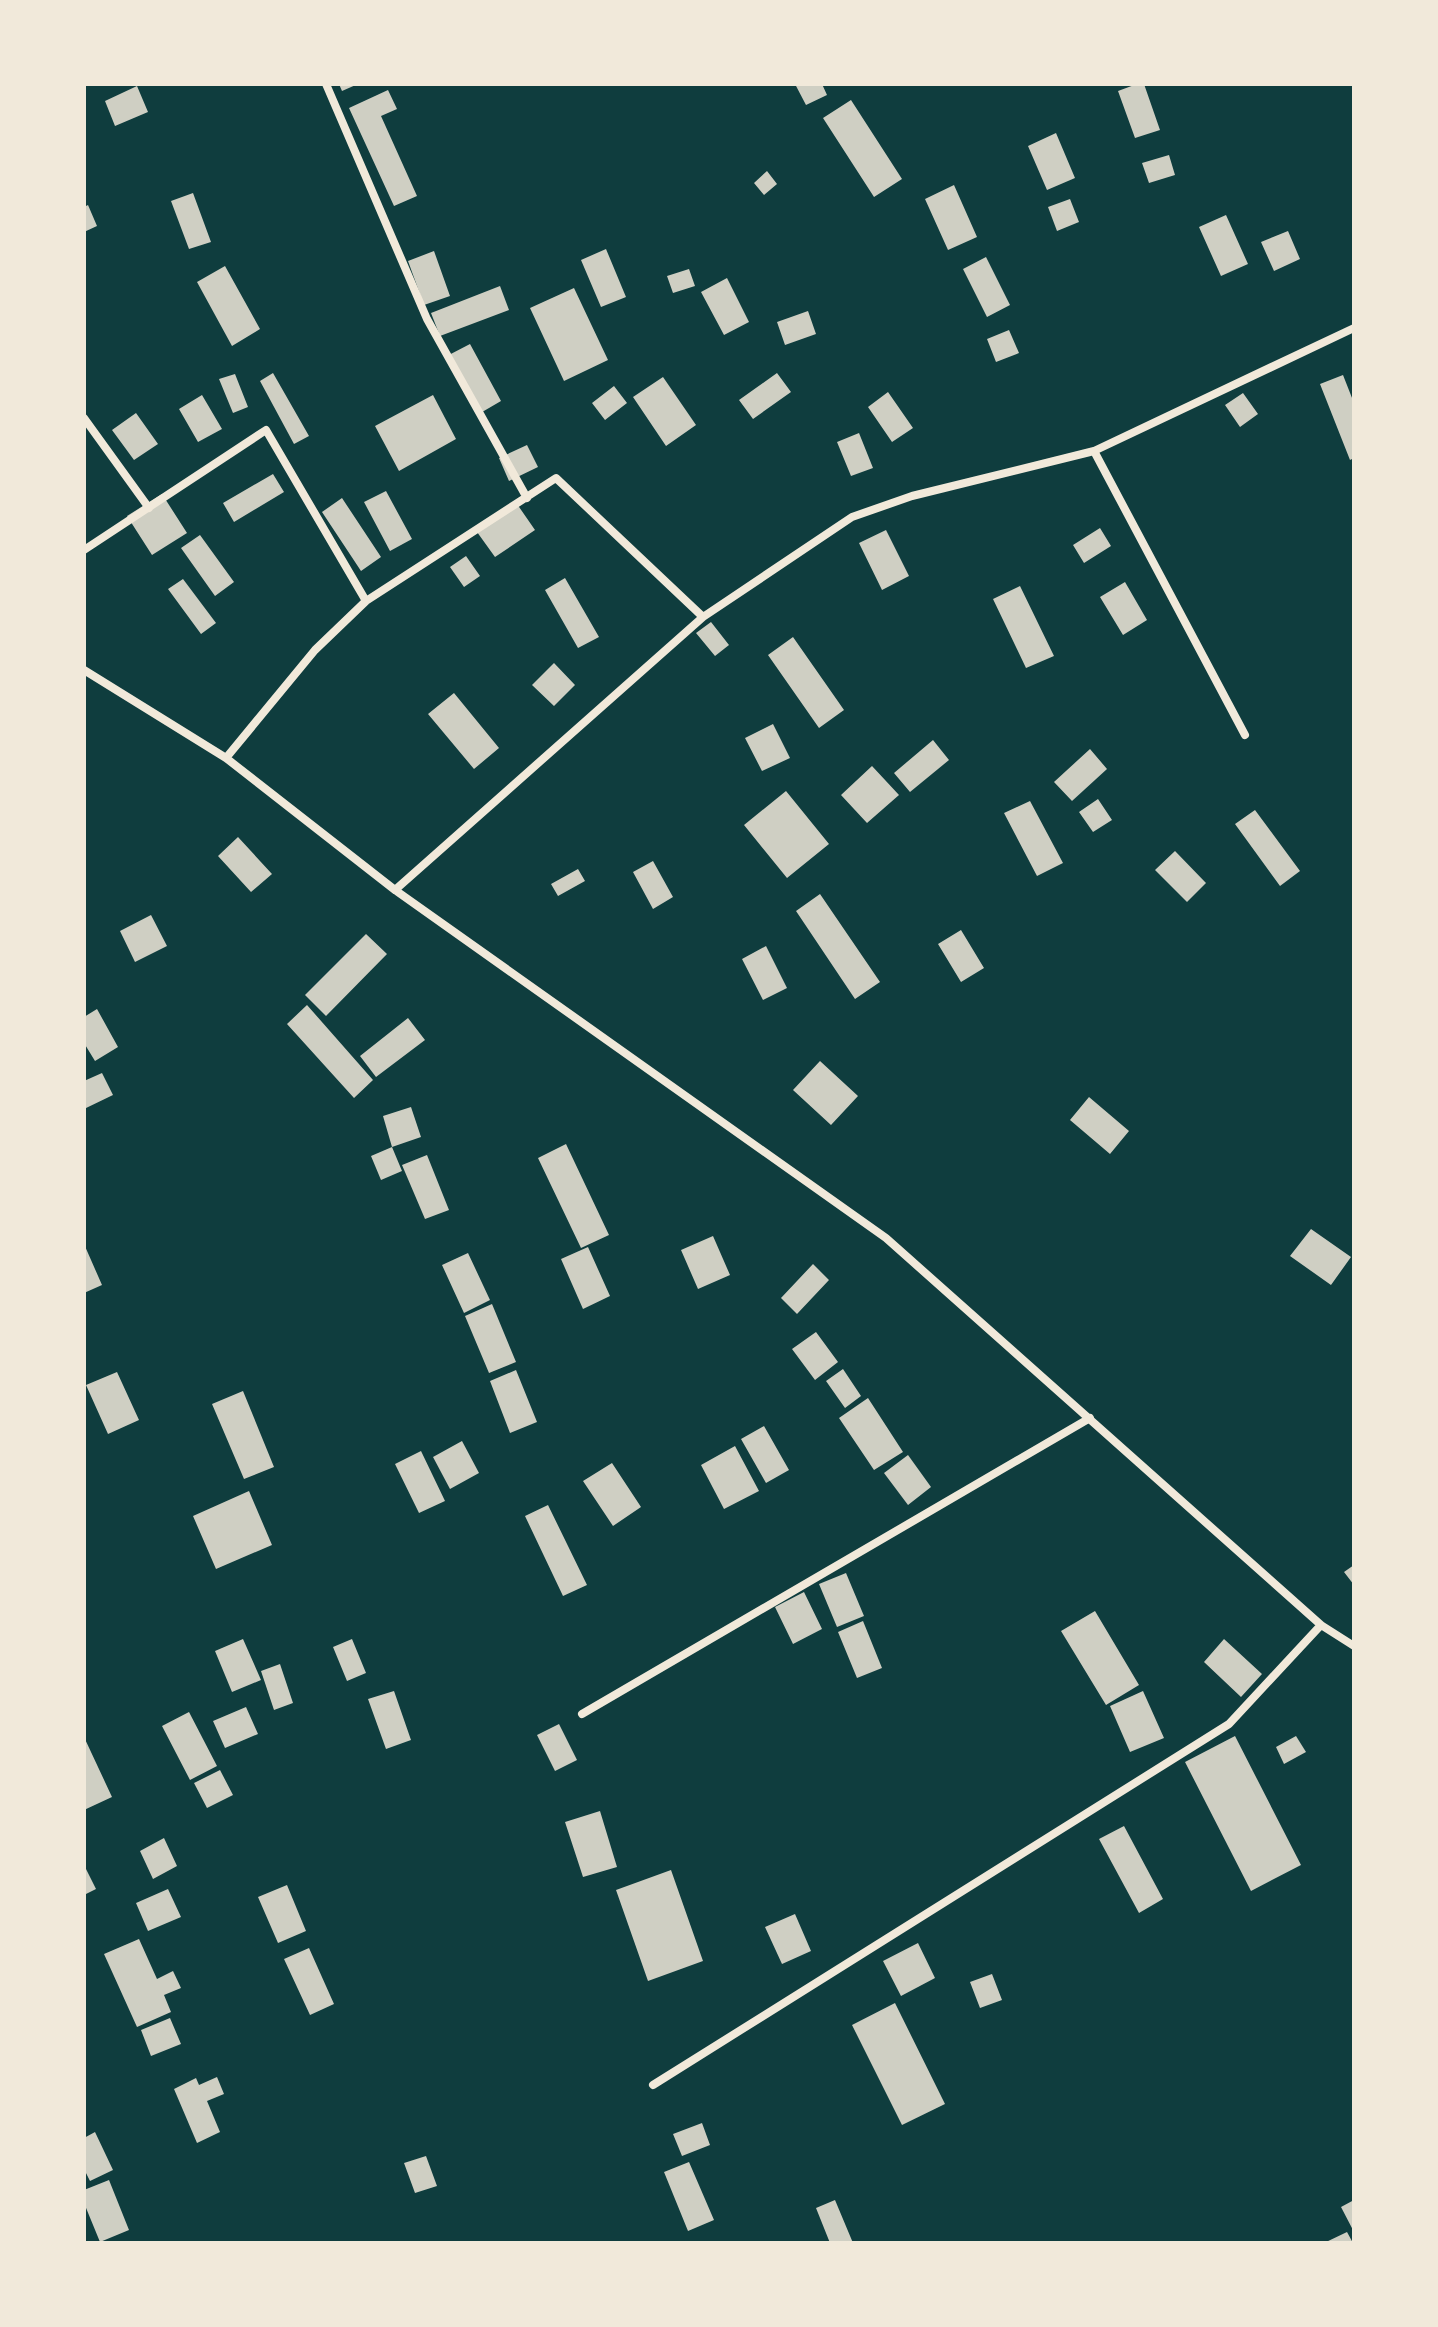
<svg xmlns="http://www.w3.org/2000/svg" width="1438" height="2327" font-family="Signika,sans-serif">
  <style>
    .building { fill: #cfcfc3 }
    .lines { fill: none; stroke-linecap: round; stroke-linejoin: round }
    .minor { stroke: #f1e9da; stroke-width: 8 }
  </style>
  <rect width="100%" height="100%" fill="#0f3d3e"/>
  <path class="building" d="M339,84H358L342,91Z
    M795,84H822L827,95L806,105Z
    M1137,84H1144L1160,130L1135,138L1118,91Z
    M137,86L148,112L115,126L105,101Z
    M388,90L397,109L381,116L417,196L394,206L349,108Z
    M851,100L902,179L874,197L823,118Z
    M1056,133L1075,178L1047,190L1028,146Z
    M1169,155L1175,175L1149,183L1142,163Z
    M767,171L777,184L764,195L754,183Z
    M954,185L977,237L948,250L925,199Z
    M193,193L211,242L189,249L171,201Z
    M1070,199L1079,222L1057,231L1048,207Z
    M88,205L97,226L84,232V207Z
    M1226,215L1248,264L1221,276L1199,227Z
    M1288,231L1300,259L1274,271L1261,242Z
    M606,249L626,297L601,307L581,260Z
    M434,251L450,296L424,305L408,261Z
    M986,257L1010,305L987,317L963,269Z
    M225,266L260,329L232,346L197,282Z
    M689,269L695,286L673,293L667,276Z
    M727,278L749,322L724,335L701,292Z
    M500,286L509,310L440,336L431,313Z
    M574,288L608,360L564,381L530,308Z
    M808,311L816,334L785,345L777,322Z
    M1009,330L1019,353L996,362L987,339Z
    M470,344L501,401L477,415L445,357Z
    M273,373L309,436L294,444L260,381Z
    M777,373L791,392L753,419L739,400Z
    M235,374L248,407L233,413L219,379Z
    M1343,375L1354,403V458L1350,460L1320,384Z
    M663,377L696,425L666,446L633,397Z
    M614,386L627,403L605,420L592,403Z
    M888,392L913,428L892,442L868,407Z
    M1243,393L1258,414L1240,427L1225,405Z
    M202,395L222,429L198,442L179,409Z
    M433,395L456,439L399,471L375,426Z
    M136,413L158,444L134,460L112,430Z
    M859,433L873,468L851,476L837,442Z
    M527,445L538,467L509,481L499,458Z
    M273,474L284,492L234,522L223,503Z
    M386,491L412,539L390,551L364,502Z
    M162,494L187,533L152,555L127,516Z
    M342,498L381,557L361,571L322,512Z
    M517,504L535,530L495,557L477,532Z
    M1100,528L1111,546L1084,563L1073,545Z
    M886,530L909,576L882,590L859,543Z
    M200,535L234,582L215,596L181,548Z
    M466,556L480,576L464,587L450,567Z
    M565,578L599,637L578,648L545,590Z
    M183,579L216,623L201,634L168,589Z
    M1125,582L1147,620L1123,635L1100,597Z
    M1020,586L1054,656L1026,668L993,599Z
    M711,622L729,645L715,656L696,633Z
    M793,637L844,710L819,728L768,655Z
    M554,663L575,685L554,706L532,685Z
    M454,693L499,748L474,769L428,714Z
    M773,724L790,758L762,771L745,738Z
    M933,740L949,760L910,792L894,773Z
    M1090,749L1107,769L1072,801L1054,782Z
    M872,766L899,795L867,823L841,795Z
    M786,791L829,844L787,878L744,825Z
    M1098,799L1112,820L1093,832L1079,812Z
    M1030,801L1063,863L1037,876L1004,813Z
    M1255,810L1300,871L1280,886L1235,824Z
    M238,837L272,874L251,892L218,856Z
    M1175,851L1206,883L1187,902L1155,870Z
    M653,861L673,897L653,909L633,872Z
    M578,869L585,881L558,896L551,884Z
    M820,894L880,982L855,999L796,911Z
    M151,915L167,946L135,962L120,931Z
    M961,930L984,968L961,982L938,944Z
    M366,934L387,954L326,1016L305,995Z
    M766,946L787,988L763,1000L742,959Z
    M307,1005L373,1080L354,1098L287,1024Z
    M97,1009L118,1047L95,1061L84,1043V1017Z
    M408,1018L425,1040L376,1077L360,1056Z
    M820,1061L858,1096L831,1125L793,1090Z
    M102,1073L113,1095L84,1109V1081Z
    M1089,1097L1129,1131L1110,1154L1070,1120Z
    M411,1107L421,1137L392,1147L383,1116Z
    M566,1144L609,1235L581,1248L538,1158Z
    M392,1147L402,1171L381,1180L371,1156Z
    M427,1155L449,1210L425,1219L402,1165Z
    M1311,1229L1351,1257L1331,1285L1290,1256Z
    M713,1236L730,1275L698,1289L681,1250Z
    M84,1244L102,1285L84,1293Z
    M588,1247L610,1296L583,1309L561,1259Z
    M468,1253L490,1300L464,1313L442,1265Z
    M813,1264L829,1280L797,1314L781,1298Z
    M492,1304L516,1362L489,1373L465,1316Z
    M816,1332L838,1362L815,1380L792,1349Z
    M843,1369L861,1396L845,1408L826,1381Z
    M516,1370L537,1422L510,1433L490,1381Z
    M117,1372L139,1420L108,1434L86,1385Z
    M243,1391L274,1467L244,1479L212,1404Z
    M868,1398L903,1452L874,1470L839,1418Z
    M764,1426L789,1470L766,1483L741,1439Z
    M462,1441L479,1473L450,1489L433,1457Z
    M735,1446L759,1491L724,1509L701,1465Z
    M421,1451L445,1501L419,1513L395,1464Z
    M908,1455L931,1487L908,1505L884,1473Z
    M612,1463L641,1507L613,1526L583,1481Z
    M249,1491L272,1545L216,1569L193,1516Z
    M548,1505L587,1585L563,1596L525,1516Z
    M1354,1565V1585L1344,1572Z
    M846,1573L864,1616L837,1627L819,1584Z
    M804,1592L822,1629L793,1644L775,1607Z
    M1095,1611L1139,1685L1106,1705L1061,1631Z
    M863,1621L882,1668L857,1678L838,1632Z
    M243,1639L261,1680L232,1692L215,1651Z
    M352,1639L366,1673L347,1681L333,1647Z
    M1224,1639L1262,1674L1241,1697L1204,1662Z
    M280,1664L293,1703L274,1710L261,1671Z
    M394,1691L411,1740L386,1749L368,1699Z
    M1143,1691L1164,1738L1130,1752L1110,1706Z
    M246,1707L258,1734L225,1748L213,1721Z
    M189,1712L217,1766L190,1780L162,1726Z
    M559,1724L577,1760L555,1771L537,1735Z
    M1235,1736L1301,1865L1251,1891L1185,1762Z
    M1296,1736L1306,1752L1284,1764L1276,1747Z
    M84,1737L112,1797L84,1810Z
    M220,1770L233,1795L207,1808L194,1783Z
    M600,1811L617,1867L583,1877L565,1822Z
    M1124,1826L1163,1899L1139,1913L1099,1839Z
    M164,1838L177,1866L153,1879L140,1851Z
    M84,1865L96,1889L84,1895Z
    M671,1870L703,1961L648,1981L616,1890Z
    M287,1885L306,1931L278,1943L258,1897Z
    M168,1889L181,1917L148,1931L136,1903Z
    M795,1914L811,1951L782,1964L765,1927Z
    M139,1939L157,1979L173,1971L181,1988L164,1995L171,2012L137,2027L104,1954Z
    M918,1943L935,1978L901,1996L883,1961Z
    M309,1948L334,2004L310,2015L284,1959Z
    M992,1974L1002,2000L980,2008L970,1982Z
    M895,2003L945,2104L902,2125L852,2025Z
    M170,2018L181,2044L151,2056L141,2030Z
    M217,2077L224,2094L207,2101L220,2132L197,2143L174,2089L196,2078L199,2085Z
    M702,2123L710,2145L682,2156L673,2134Z
    M95,2132L113,2170L90,2181L84,2169V2138Z
    M426,2156L437,2186L415,2193L404,2163Z
    M689,2162L714,2220L688,2231L664,2172Z
    M109,2180L129,2230L100,2242L84,2203V2190Z
    M835,2200L853,2243H830L816,2208Z
    M1354,2200V2232L1341,2207Z
    M1347,2232L1353,2243H1324Z"/>
  <g class="lines">
    <path class="minor" d="M326,84L427,319L527,498
      M84,418L149,508
      M1094,451L1245,735
      M84,550L266,430L366,601
      M84,670L226,758L395,890L886,1238L1321,1625L1354,1646
      M226,758L315,650L366,601L556,478L703,617
      M395,890L703,617L852,517L912,496L1094,451L1354,328
      M582,1714L1090,1418
      M653,2085L1229,1724L1321,1625"/>
  </g>
  <rect width="1438" height="2327" fill="none" stroke="#f1e9da" stroke-width="172"/>
</svg>
